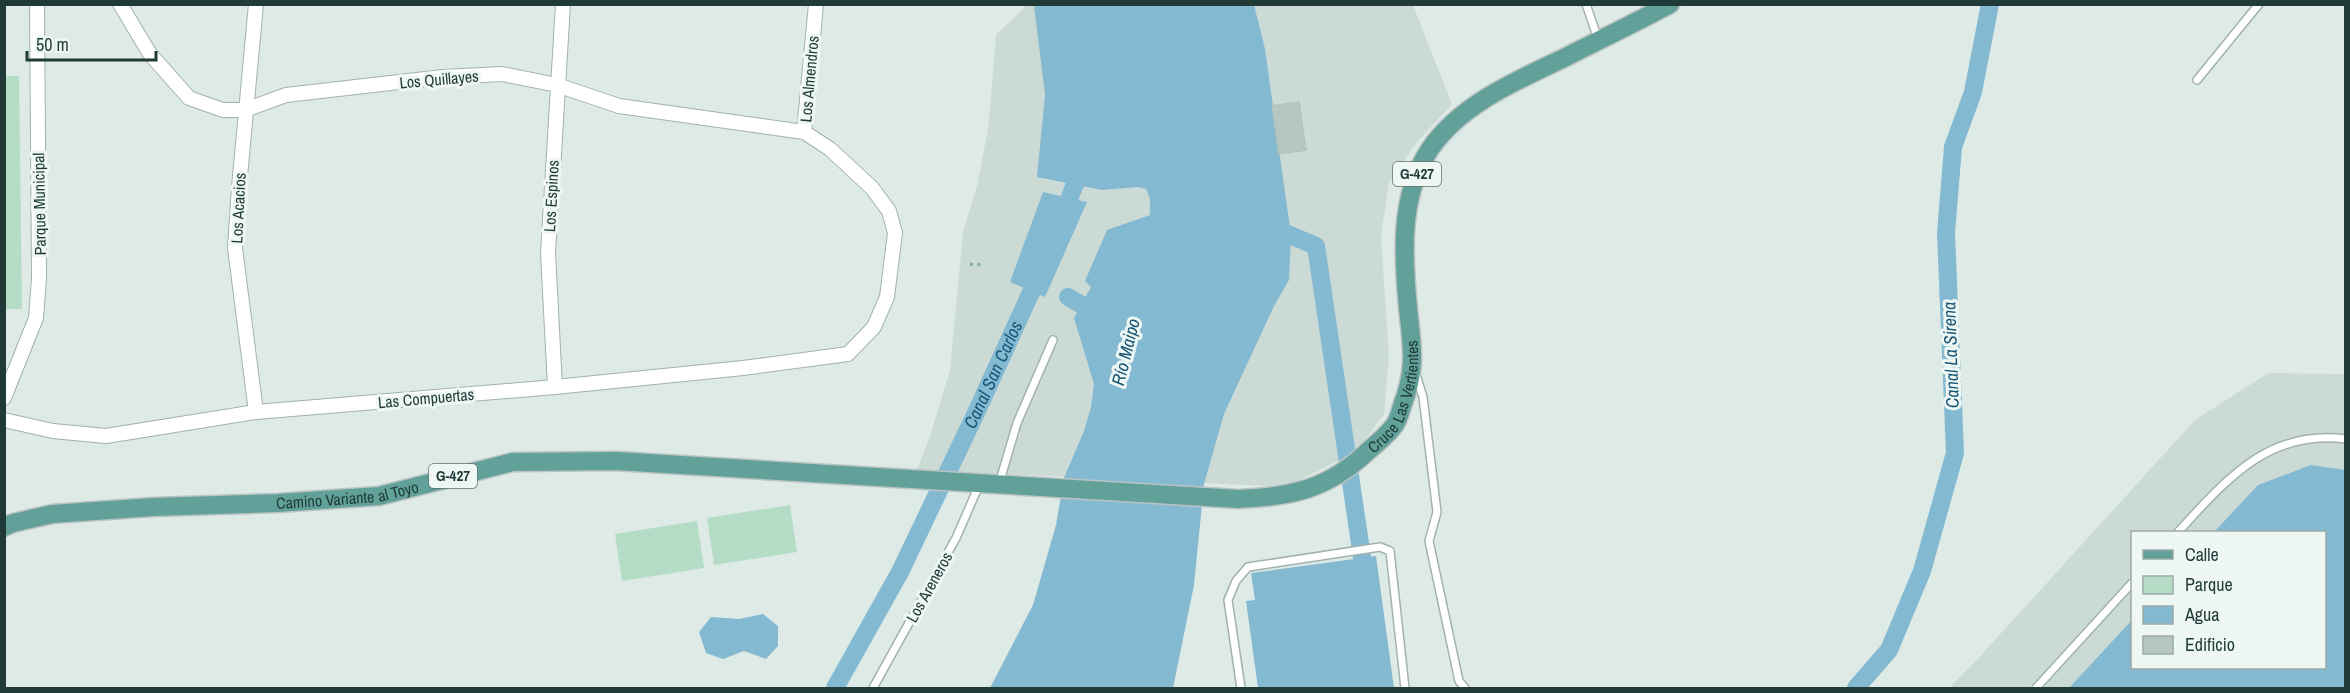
<svg xmlns="http://www.w3.org/2000/svg" width="2350" height="693" font-family="'Archivo Narrow',sans-serif">
  <style>
    .built { fill: #ccdad6; fill-rule: evenodd }
    .green { fill: #b5dcc6 }
    .water { fill: #83b9d1 }
    .lines { fill: none; stroke-linecap: round; stroke-linejoin: round }
    .canal { stroke: #83b9d1; stroke-width: 18 }
    .building { fill: #b6c7c3; stroke: #b0c3be; stroke-width: 1.5 }
    .service-casing { stroke: #a1b2ae; stroke-width: 10 }
    .minor-casing { stroke: #a1b2ae; stroke-width: 16 }
    .primary-casing { stroke: #bcc4c3; stroke-width: 21 }
    .path { stroke: #7daea7; stroke-width: 3; stroke-dasharray: 3 4.5; stroke-linecap: butt }
    .service { stroke: #fff; stroke-width: 7 }
    .minor { stroke: #fff; stroke-width: 14 }
    .primary { stroke: #61a19a; stroke-width: 18 }
    .labels { text-anchor: middle; stroke-width: 6; stroke-linejoin: round; paint-order: stroke }
    .shield { fill: #eef7f4; stroke: #5d7370; stroke-width: 1.5 }
    .shield-label { font-size: 15px; font-weight: bold; fill: #1f3a37 }
    .street-label { font-size: 16px; fill: #1f3a37; stroke: #eef7f4 }
    .water-label { font-size: 18px; font-style: italic; fill: #185776; stroke: #eef7f4 }
  </style>
  <rect width="100%" height="100%" fill="#deeae6"/>
  <path class="built" d="M1027,5H1413L1452,104L1417,142L1389,182L1381,236L1389,357L1384,414L1357,451L1287,487L917,470L930,436L950,370L963,232L977,186L988,130L996,35Z
    M2268,373L2345,374V688H1949L1974,663L2195,420ZM2132,532H2324V668H2132Z"/>
  <path class="green" d="M5,76H19L22,309H5Z
    M790,505L797,552L714,565L707,518Z
    M697,521L704,568L622,581L615,534Z"/>
  <path class="water" d="M1034,5H1254L1265,49L1291,235L1289,280L1274,306L1224,414L1204,484L1194,585L1173,688H990L1033,605L1056,525L1064,478L1084,431L1091,407L1094,384L1074,318L1091,287L1085,281L1107,230L1150,215V199L1146,189L1138,187L1102,190L1037,177L1045,95Z
    M1043,192L1087,202L1045,297L1010,282Z
    M2311,465L2345,470V688H2069L2132,620V668H2324V532H2214L2258,485Z
    M1376,556L1394,688H1258L1246,601L1255,600L1251,573Z
    M763,614L778,626V646L766,659L744,651L723,659L706,653L699,632L711,617L739,619Z"/>
  <g class="lines">
    <g class="canal">
      <path d="M1061,220L1075,184L1088,165"/>
      <path d="M1269,226L1316,246L1362,557"/>
      <path d="M1068,297L1103,317"/>
      <path id="s1" d="M835,688L900,572L976,413L1042,268"/>
      <path d="M1856,688L1889,650L1922,571L1955,453L1946,233L1953,147L1973,92L1990,4"/>
    </g>
  </g>
  <path class="building" d="M1299,102L1306,150L1279,154L1272,106Z"/>
  <g class="lines">
    <g class="service-casing">
      <path id="service" d="M1586,4L1598,39
        M2197,80L2259,4
        M1416,375L1423,397L1437,512L1429,541L1459,681L1465,688
        M999,484L1017,423L1053,340
        M2178,532C2226,480 2268,429 2346,439
        M873,688L956,538L980,483
        M1241,688L1228,600L1236,581L1248,567L1380,547L1390,551L1405,688
        M2036,688L2132,583"/>
    </g>
    <g class="minor-casing">
      <path id="minor" d="M804,132L816,4
        M555,387L548,253L563,4
        M4,398L36,318L39,278L37,4
        M256,412L235,248L239,187L256,4
        M4,420L53,431L106,436L256,412L555,387L743,368L848,354L874,327L887,297L895,233L889,211L872,188L830,149L804,132L619,106L557,85L502,74L443,77L286,95L245,110H223L189,98L150,54L120,4"/>
    </g>
    <g class="primary-casing">
      <g id="primary">
        <path id="s2" d="M4,527L13,523L52,514L153,507L278,503L379,496L513,462L616,461L1238,499C1291,497 1328,489 1367,452C1376,444 1386,436 1393,427C1398,422 1400,413 1402,406C1417,368 1412,347 1408,308C1403,255 1399,196 1430,149C1461,104 1516,81 1564,58C1599,40 1635,23 1670,4"/>
      </g>
    </g>
    <path class="path" d="M970,264L984,265"/>
    <use href="#service" class="service"/>
    <use href="#minor" class="minor"/>
    <use href="#primary" class="primary"/>
  </g>
  <g class="labels">
    <g class="shield">
      <rect x="1393" y="162" width="48" height="24" rx="4.5"/>
      <rect x="429" y="464" width="48" height="24" rx="4.5"/>
    </g>
    <g class="shield-label">
      <text x="1417" y="179">G-427</text>
      <text x="453" y="481">G-427</text>
    </g>
    <g class="street-label">
      <text transform="translate(439 79) rotate(-5)" y="6">Los Quillayes</text>
      <text transform="translate(809 79) rotate(-85)" y="6">Los Almendros</text>
      <text transform="translate(551 196) rotate(-87)" y="6">Los Espinos</text>
      <text transform="translate(39 204) rotate(-91)" y="6">Parque Municipal</text>
      <text transform="translate(238 208) rotate(-87)" y="6">Los Acacios</text>
      <text dy="6" stroke="none"><textPath href="#s2" startOffset="1448">Cruce Las Vertientes</textPath></text>
      <text transform="translate(426 398) rotate(-5)" y="6">Las Compuertas</text>
      <text dy="6" stroke="none"><textPath href="#s2" startOffset="346">Camino Variante al Toyo</textPath></text>
      <text transform="translate(929 587) rotate(-61)" y="6">Los Areneros</text>
    </g>
    <g class="water-label">
      <text transform="translate(1126 352) rotate(-76)" y="6">Río Maipo</text>
      <text transform="translate(1951 355) rotate(-92)" y="6">Canal La Sirena</text>
      <text dy="6" stroke="none"><textPath href="#s1" startOffset="351">Canal San Carlos</textPath></text>
    </g>
  </g>
  <rect width="2350" height="693" fill="none" stroke="#1f3a37" stroke-width="12"/>
  <rect x="2131" y="531" width="195" height="138" fill="#eef7f4" stroke="#9baba8" stroke-width="1.5"/>
  <rect x="2143" y="550" width="30" height="9" fill="#61a19a" stroke="#9baba8" stroke-width="1.5"/>
  <text x="2185" y="561" font-size="18" fill="#1f3a37">Calle</text>
  <rect x="2143" y="576" width="30" height="18" fill="#b5dcc6" stroke="#9baba8" stroke-width="1.5"/>
  <text x="2185" y="591" font-size="18" fill="#1f3a37">Parque</text>
  <rect x="2143" y="606" width="30" height="18" fill="#83b9d1" stroke="#9baba8" stroke-width="1.5"/>
  <text x="2185" y="621" font-size="18" fill="#1f3a37">Agua</text>
  <rect x="2143" y="636" width="30" height="18" fill="#b6c7c3" stroke="#9baba8" stroke-width="1.5"/>
  <text x="2185" y="651" font-size="18" fill="#1f3a37">Edificio</text>
  <path d="M27 51v9h129v-9" fill="none" stroke="#1f3a37" stroke-width="3"/>
  <text x="36" y="51" font-size="18" fill="#1f3a37" stroke="#eef7f4" stroke-width="4.5" paint-order="stroke">50 m</text>
</svg>
